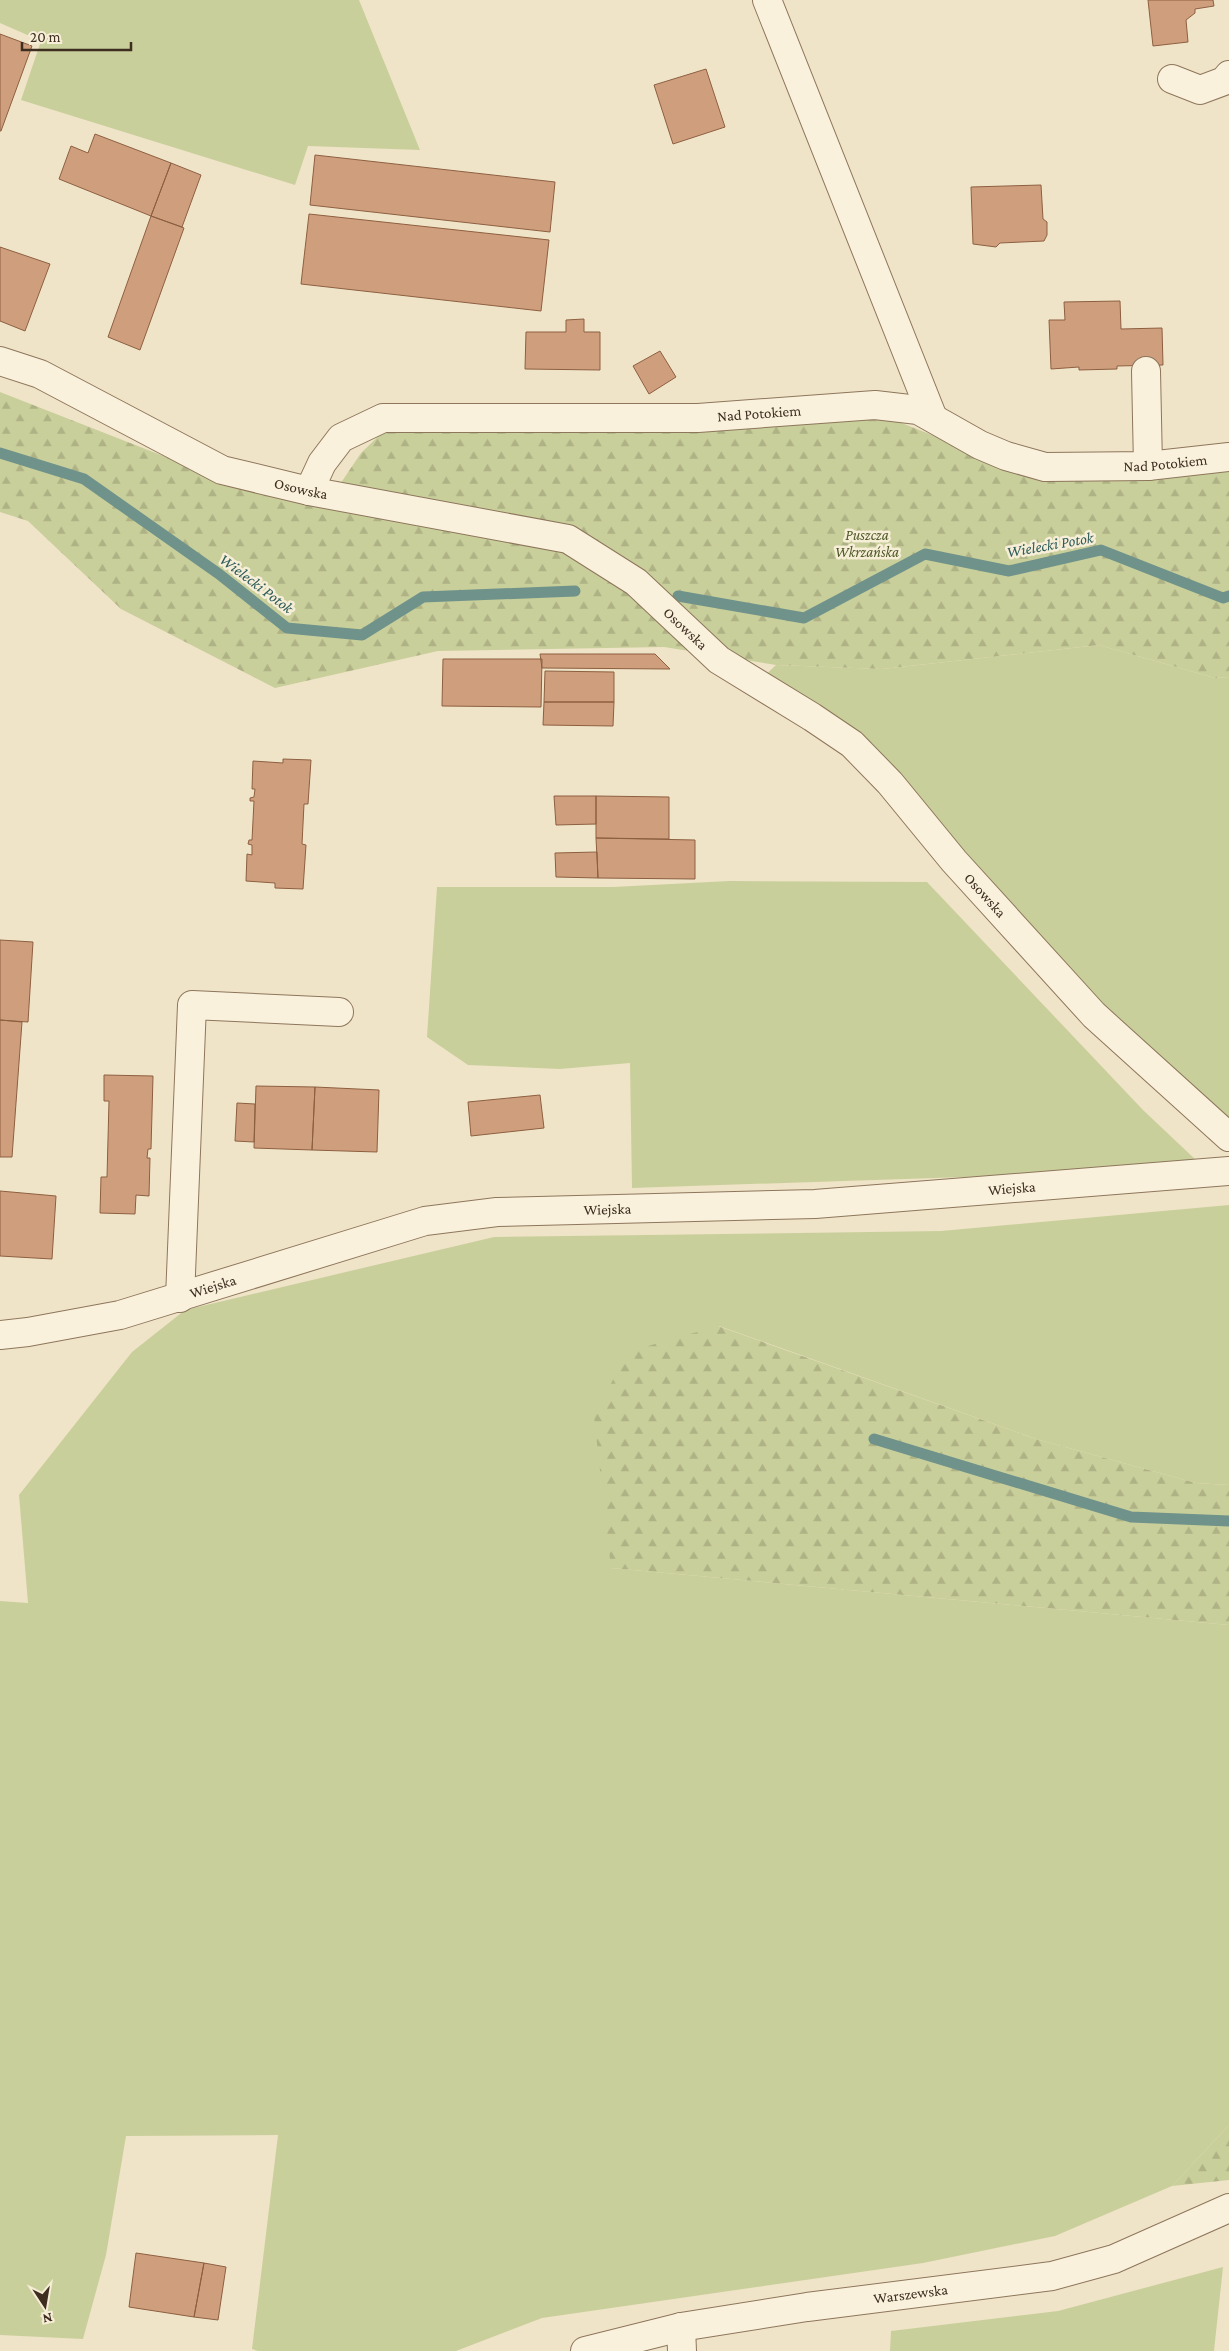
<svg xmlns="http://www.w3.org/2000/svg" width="1229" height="2351" font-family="'Crimson Pro',serif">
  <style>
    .grass { fill: #c9cf9b }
    .forest { fill: url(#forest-firs) }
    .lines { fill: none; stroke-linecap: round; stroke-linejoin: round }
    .stream { stroke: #6f938a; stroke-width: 11 }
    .building { fill: #cf9f7d; stroke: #8d5f41 }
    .minor-casing { stroke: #8d765c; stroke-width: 30 }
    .minor { stroke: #faf1dc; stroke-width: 28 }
    .labels { text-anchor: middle; stroke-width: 5; stroke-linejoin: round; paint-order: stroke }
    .street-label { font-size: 15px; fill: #3d2e20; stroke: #f7eed8 }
    .park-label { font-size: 15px; font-style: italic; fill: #4d5a26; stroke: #f7eed8 }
    .water-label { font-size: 16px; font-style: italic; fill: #2f5d5a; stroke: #f7eed8 }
  </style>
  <defs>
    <pattern id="forest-firs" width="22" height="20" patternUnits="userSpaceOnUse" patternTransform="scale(1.25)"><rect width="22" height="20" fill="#c9cf9b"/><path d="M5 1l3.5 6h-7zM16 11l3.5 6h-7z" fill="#aeb285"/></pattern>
  </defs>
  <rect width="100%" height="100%" fill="#f0e4c8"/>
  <path class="grass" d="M0,0H359L420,150L308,146L295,185L21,100L41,41L0,23Z
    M1099,645L1215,678L1229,677V1137L890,783L758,682L776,665L882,669Z
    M729,881L927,882L1143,1110L1197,1161L1052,1174L632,1188L630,1063L560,1069L468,1065L427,1037L437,887H613Z
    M1229,1205V1485L1196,1483L1036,1439L719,1326L611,1568L1229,1625V2125L1172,2186L1055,2236L923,2263L542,2318L456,2351H258L252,2349L278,2135L126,2136L106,2255L83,2339L0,2335V1601L28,1603L19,1495L132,1352L185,1310L494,1237L941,1231Z
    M1223,2267L1214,2351H890L891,2331L1058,2311Z"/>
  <path class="forest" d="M0,392L222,479L326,505L361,453L387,428L889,418L990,458L1229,464V677L1215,678L1099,645L882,669L776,665L664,647L438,651L275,688L121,609L28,521L0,512Z
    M718,1326L1036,1439L1196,1483L1229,1485V1625L611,1568L594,1417L627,1352Z
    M1229,2125V2180L1172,2186Z"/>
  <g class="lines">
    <path class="stream" d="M0,453L84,479L219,574L287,628L362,635L423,597L575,591
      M678,596L804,618L925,554L1009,571L1101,550L1223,598L1229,596
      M874,1439L1131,1517L1229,1521"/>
  </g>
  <path class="building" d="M1148,0H1213L1214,6L1195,9V13L1186,20L1188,42L1153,46Z
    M0,34L32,46L1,131H0Z
    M706,69L725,127L673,144L654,85Z
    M95,134L171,163L151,216L59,179L71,146L88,153Z
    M315,155L555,182L550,232L310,205Z
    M171,163L201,175L182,227L151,216Z
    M1041,185L1043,219L1047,222V235L1044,241L1000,243L996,247L973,244L971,187Z
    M309,214L549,240L541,311L301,284Z
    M151,216L184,228L140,350L108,337Z
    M0,247L50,264L25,331L0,321Z
    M1120,301L1121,329L1162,328L1163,365L1117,366V369L1079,370V367L1051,369L1049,320H1065L1064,302Z
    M584,319V332H600V370L525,369L526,332H566V320Z
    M660,351L676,377L649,394L633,366Z
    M540,654H655L670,669L542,668Z
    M443,659H542L541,707L442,706Z
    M545,671L614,672V702H544Z
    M544,702H614L613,726L543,725Z
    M283,759L311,760L308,804H304L302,844L306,845L303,889L275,888V883L246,881L247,854L252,855V845L248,844L249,840H252L254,801H250V798L254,797L255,789H252L253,761L283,763Z
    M554,796H596V824L556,825Z
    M596,796L669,797V839L596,838Z
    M596,838L695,840V879L598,878Z
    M597,852L598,878L556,877L555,853Z
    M0,940L33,942L28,1022L0,1020Z
    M0,1020L22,1022L12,1157H0Z
    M104,1075L153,1076L151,1149H148L147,1158H150L149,1196L136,1195L135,1214L100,1213L101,1177H107L109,1101H104Z
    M256,1086L315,1087L312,1150L254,1148Z
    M315,1087L379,1090L377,1152L312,1150Z
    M540,1095L544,1128L471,1136L468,1102Z
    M237,1103L255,1104L254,1142L235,1141Z
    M0,1191L56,1196L52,1259L0,1256Z
    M136,2253L204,2263L194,2317L129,2307Z
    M204,2263L226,2267L218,2320L194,2317Z"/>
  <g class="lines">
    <g class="minor-casing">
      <g id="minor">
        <path d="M767,0L933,418"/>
        <path d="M1172,79L1200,90L1224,81L1229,75"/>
        <path id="s1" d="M0,361L40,374L222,470L309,491L568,539L636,582L719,660L812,717L852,744L890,783L954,861L1094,1015L1229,1137"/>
        <path d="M1146,371L1148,466"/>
        <path id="s2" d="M309,491L322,463L341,438L383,418H698L875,405L918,410L980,445L1006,456L1045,467L1148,466L1229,457"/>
        <path d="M180,1298L192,1005L339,1012"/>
        <path id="s3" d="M0,1335L28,1332L120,1315L425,1221L497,1212L815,1204L1229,1171"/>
        <path d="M681,2327L682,2351"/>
        <path id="s4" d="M585,2351L681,2327L807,2307L1052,2276L1114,2259L1229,2208"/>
      </g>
    </g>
    <use href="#minor" class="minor"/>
  </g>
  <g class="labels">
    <g class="street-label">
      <text dy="5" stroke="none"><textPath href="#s2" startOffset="485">Nad Potokiem</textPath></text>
      <text dy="5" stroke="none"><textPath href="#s2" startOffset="905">Nad Potokiem</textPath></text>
      <text dy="5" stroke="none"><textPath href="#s1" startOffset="329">Osowska</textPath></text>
      <text dy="5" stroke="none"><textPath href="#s1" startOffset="749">Osowska</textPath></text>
      <text dy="5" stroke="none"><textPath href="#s1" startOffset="1154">Osowska</textPath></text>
      <text dy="5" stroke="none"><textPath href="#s3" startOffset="1029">Wiejska</textPath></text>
      <text dy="5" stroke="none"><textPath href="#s3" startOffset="624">Wiejska</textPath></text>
      <text dy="5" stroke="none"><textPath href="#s3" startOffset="219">Wiejska</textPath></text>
      <text dy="5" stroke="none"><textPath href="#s4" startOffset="331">Warszewska</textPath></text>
    </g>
    <g class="park-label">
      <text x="867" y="540">Puszcza<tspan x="867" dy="17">Wkrzańska</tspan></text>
    </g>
    <g class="water-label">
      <text transform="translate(1050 544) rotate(-10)" y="6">Wielecki Potok</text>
      <text transform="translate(257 583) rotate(37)" y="6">Wielecki Potok</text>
    </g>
  </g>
  <g transform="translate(45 2306) rotate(168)" stroke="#f7eed8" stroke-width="4" paint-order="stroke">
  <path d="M0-4L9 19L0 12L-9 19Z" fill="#3d2e20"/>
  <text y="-8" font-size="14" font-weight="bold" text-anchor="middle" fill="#3d2e20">N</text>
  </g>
  <path d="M22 42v8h109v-8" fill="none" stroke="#3d2e20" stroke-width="2.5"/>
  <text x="30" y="42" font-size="15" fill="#3d2e20" stroke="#f7eed8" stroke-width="4" paint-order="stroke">20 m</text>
</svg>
